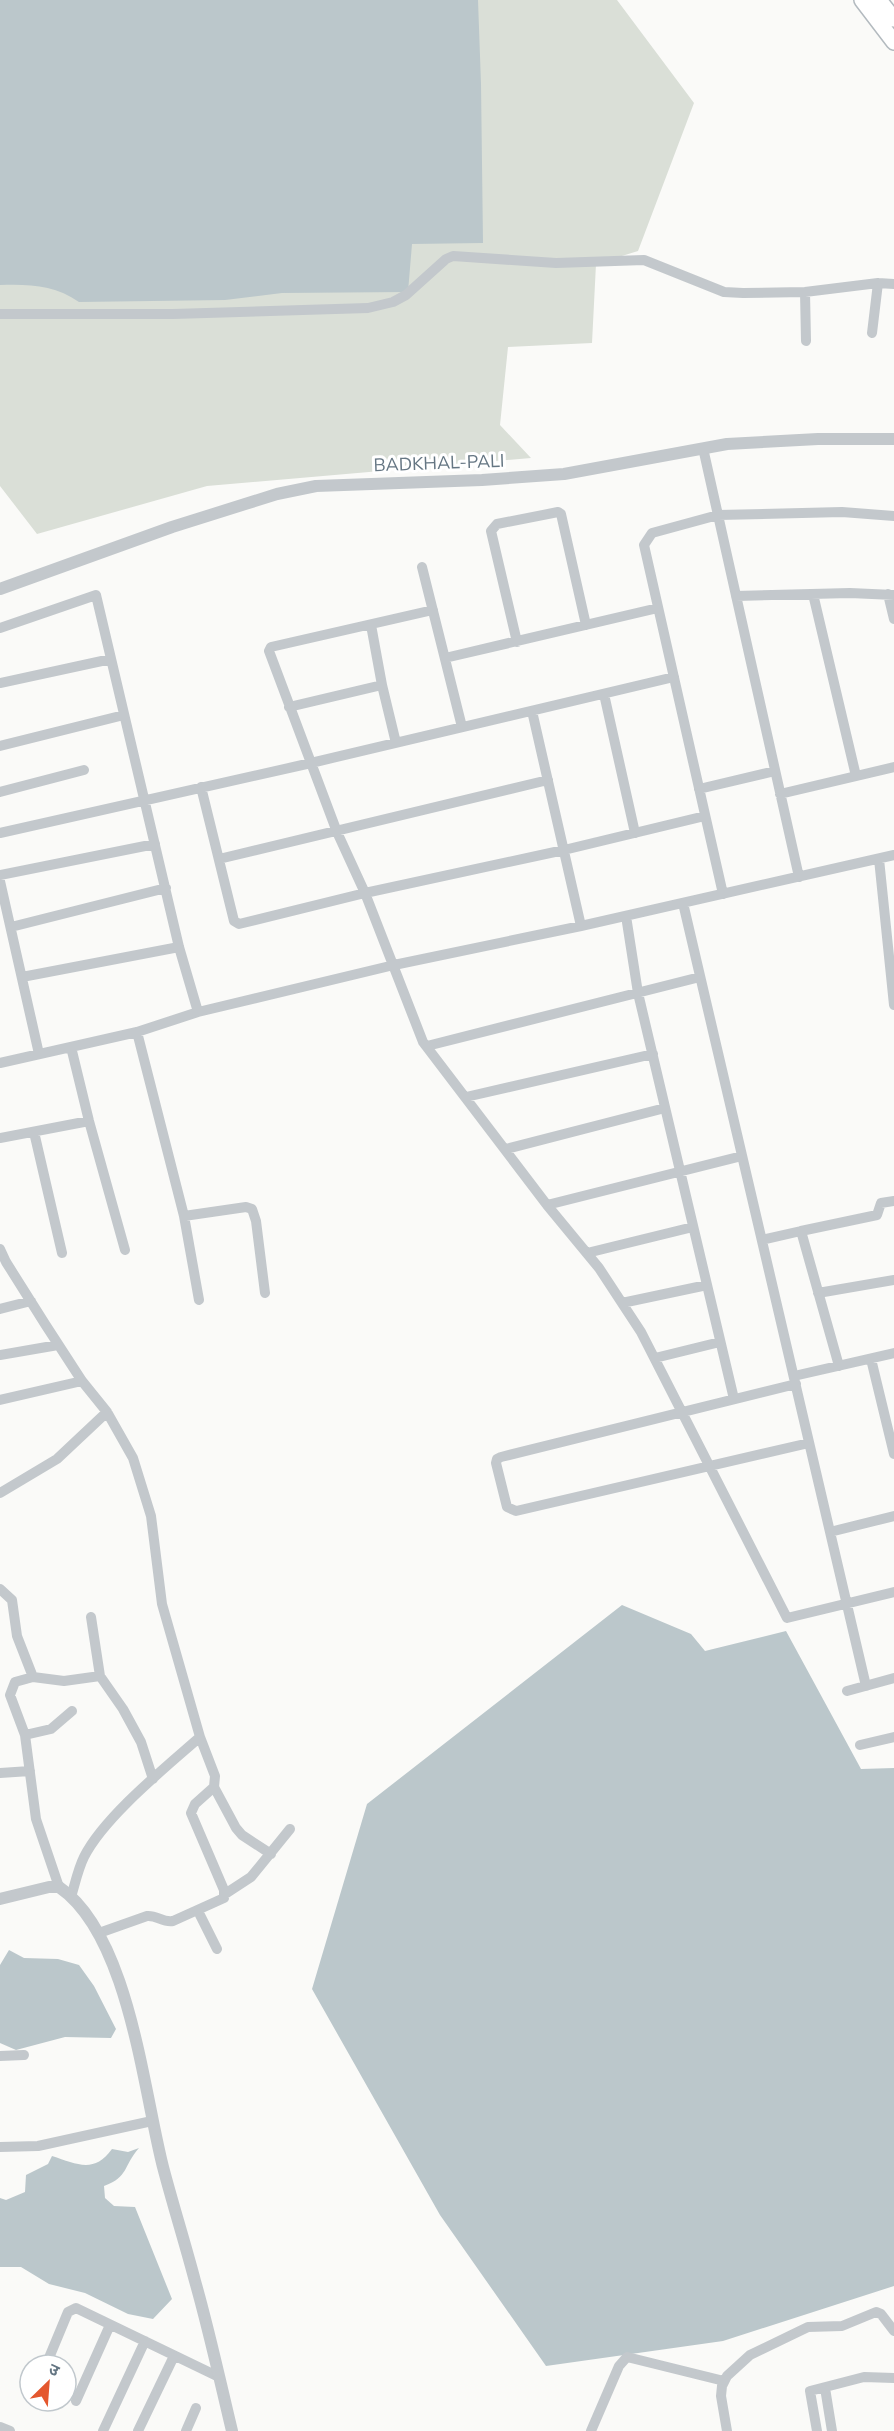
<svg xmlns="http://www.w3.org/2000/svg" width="894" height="2431" font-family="'Nunito Sans','Noto Sans Devanagari',sans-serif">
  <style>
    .green { fill: #dadfd7 }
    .water { fill: #bbc7cb }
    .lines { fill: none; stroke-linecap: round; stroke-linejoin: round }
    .secondary-casing { stroke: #b3babf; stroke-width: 18 }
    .minor { stroke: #c3c8cc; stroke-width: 10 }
    .tertiary { stroke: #c3c8cc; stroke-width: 12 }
    .secondary { stroke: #fff; stroke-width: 15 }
    .labels { text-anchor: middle; stroke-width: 6; stroke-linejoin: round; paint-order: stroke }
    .street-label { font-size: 18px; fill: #657683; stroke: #fff }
  </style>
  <rect width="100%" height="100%" fill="#fafaf8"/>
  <path class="green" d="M0,0H617L694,103L638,251L596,264L592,343L508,347L500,425L531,458L207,486L37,534L0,486Z"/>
  <path class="water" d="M0,0H478L481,84L483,243L412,244L408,292L282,293L225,300L79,302C55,285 29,284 0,285Z
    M622,1605L691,1634L705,1651L786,1631L861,1769L894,1768V2286L723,2341L546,2366L440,2215L312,1989L367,1804Z
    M9,1950L24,1958L58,1959L79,1965L94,1986L116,2029L111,2038L65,2037L16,2050L0,2043V1965Z
    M139,2148C123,2166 129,2177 104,2186L105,2198L114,2206L135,2207L172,2299L153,2319L128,2314L85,2293L49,2284L21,2267H0V2198L6,2200L25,2192L26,2175L48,2164L52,2156C77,2164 94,2174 112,2149L128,2152Z"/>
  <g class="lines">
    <g class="secondary-casing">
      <path id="secondary" d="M862,0L894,42
        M879,0L894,19"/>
    </g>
    <path class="minor" d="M805,292L806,341
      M0,314H173L368,308L393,302L406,295L446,259L453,256L556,263L644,260L724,292L743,293L805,292L878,283L894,284
      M872,333L878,283
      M703,448L799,877
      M422,567L462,727
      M813,594L856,776
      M888,594L894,619
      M736,596L850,593L894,595
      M433,610L271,647L269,651L337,832L365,893L423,1042L547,1205L599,1268L641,1332L787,1618L894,1592
      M371,625L382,685L396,743
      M0,628L96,595L179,947L198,1012
      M517,642L491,531L497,524L558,512L561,514L586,625
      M445,658L658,608
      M0,683L111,659
      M604,694L635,833
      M289,707L382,685
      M532,711L581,926
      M0,746L124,715
      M201,787L234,921L239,924L365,893L564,850L705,816
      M699,789L775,771
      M0,792L84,770
      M780,794L894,767
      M0,833L311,763L674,677
      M219,859L548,780
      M879,859L894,1005
      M0,875L155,844
      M0,881L39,1054
      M723,894L644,545L652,533L718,515L842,512L894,516
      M683,903L866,1686
      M626,916L638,993L734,1399
      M11,927L166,888
      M22,977L179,947
      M137,1032L184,1216L199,1300
      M427,1046L700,977
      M71,1047L89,1121L125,1250
      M0,1063L137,1032L198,1012L394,965L581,926L894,855
      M466,1097L653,1054
      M34,1132L62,1253
      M0,1138L89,1121
      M506,1149L665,1108
      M547,1205L742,1156
      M184,1216L246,1207L252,1209L256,1221L265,1293
      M801,1231L877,1215L881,1203L894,1201
      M762,1240L801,1231L839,1366
      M0,1249L6,1262L45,1324L82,1381L107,1412L133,1458L151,1516L162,1604L200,1737L215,1776L214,1787L195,1804L191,1813L224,1890V1898L173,1921C163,1923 157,1915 147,1916L99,1933
      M587,1253L693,1227
      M818,1293L894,1280
      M622,1303L707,1285
      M0,1309L31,1301
      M0,1355L58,1345
      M655,1358L720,1342
      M871,1359L894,1454
      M794,1376L894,1353
      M796,1384L501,1457L497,1459L496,1463L507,1507L516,1511L809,1443
      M0,1400L82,1381
      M0,1493L57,1459L107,1412
      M830,1532L894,1516
      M0,1589L12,1600L17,1636L33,1677
      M91,1617L100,1676L123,1709L141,1742L153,1779
      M847,1691L894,1678
      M25,1735L51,1729L72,1711
      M860,1745L894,1737
      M0,1773L30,1771
      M214,1787L236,1828L242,1835L271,1854
      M59,1887L36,1819L25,1735L10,1695L15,1682L33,1677L64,1681L100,1676
      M225,1894L251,1877L290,1829
      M71,1897C75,1884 78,1869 84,1857C104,1817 166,1767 200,1737
      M198,1911L217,1949
      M0,2056L24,2055
      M0,2147L38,2146L152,2121
      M46,2365L68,2312L76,2308L219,2377
      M825,2388L832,2431
      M76,2401L110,2325
      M0,2427L10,2431
      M103,2431L145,2341
      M138,2431L174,2356
      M186,2431L196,2408
      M591,2431L619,2366L627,2357L724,2381
      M727,2431L721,2396L722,2386L727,2376L750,2355L808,2327L842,2326L876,2312L881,2314L894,2331
      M817,2431L810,2391L864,2377L894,2378"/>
    <path class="tertiary" d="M0,589L172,527L277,494L316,486L482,480L564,474L727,444L818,439H894
      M0,1899L49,1887H59C129,1935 143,2089 163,2167C173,2205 185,2243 195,2281C209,2330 220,2381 232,2431"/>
    <use href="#secondary" class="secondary"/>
  </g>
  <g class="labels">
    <g class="street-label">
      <text transform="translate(439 463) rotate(-2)" y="6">BADKHAL-PALI</text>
    </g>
  </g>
  <g transform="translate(48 2383) rotate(25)"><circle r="28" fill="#ffffff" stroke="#c1c8cd" stroke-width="1.5"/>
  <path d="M0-4.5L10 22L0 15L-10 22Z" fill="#e4572e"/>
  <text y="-9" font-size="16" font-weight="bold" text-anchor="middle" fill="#657683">उ</text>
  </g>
</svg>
